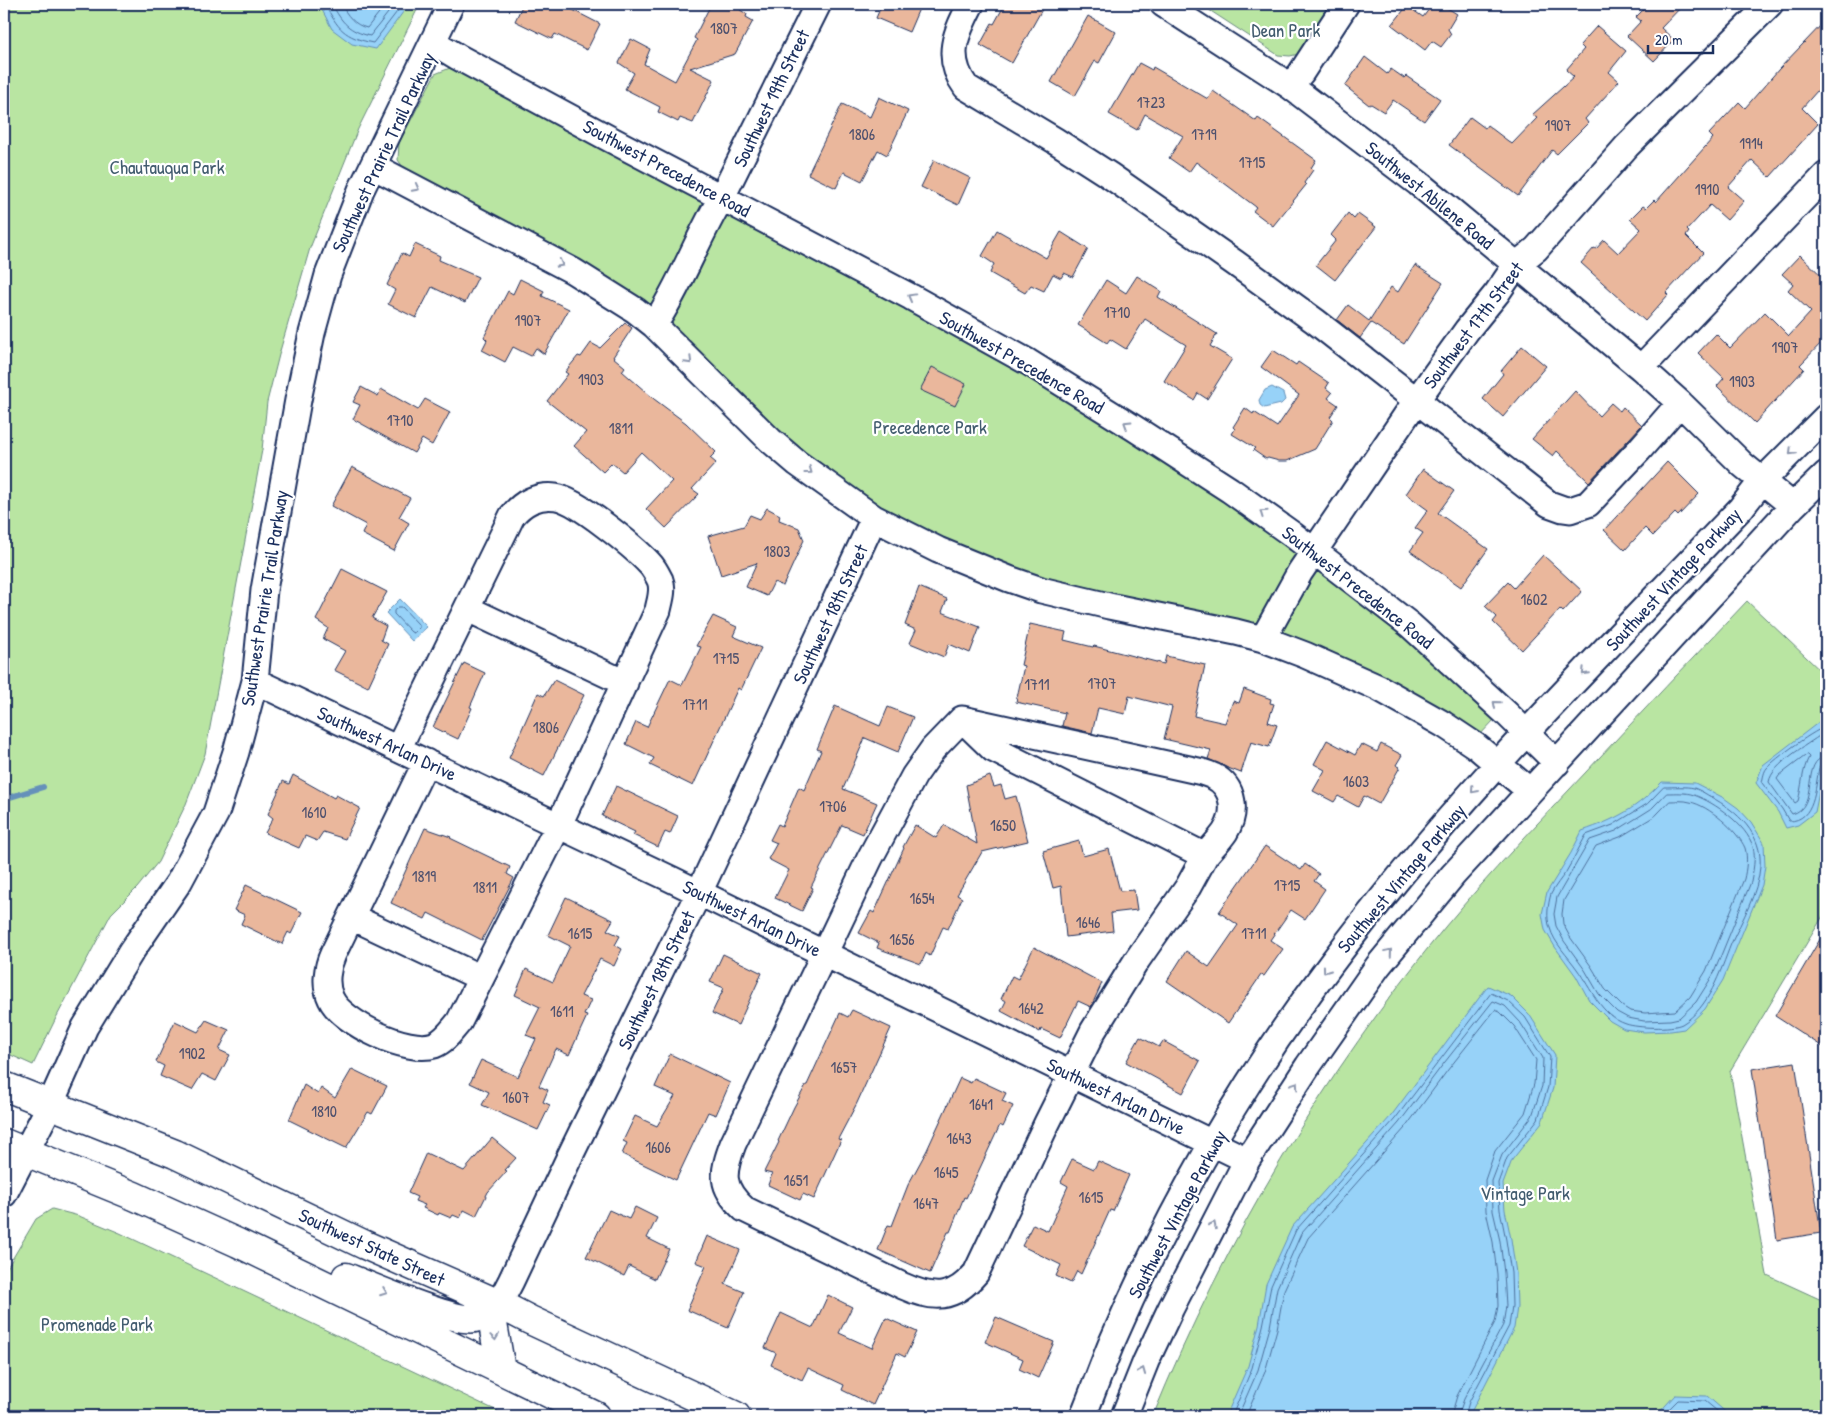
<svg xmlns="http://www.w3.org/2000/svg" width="1830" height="1420" font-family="'Patrick Hand',sans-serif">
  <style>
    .green { fill: #b9e5a2; stroke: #6a8a80 }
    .water { fill: #97d2f8; stroke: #6591ba }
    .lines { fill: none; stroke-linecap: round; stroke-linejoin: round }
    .shore { stroke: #4d709c; stroke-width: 1 }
    .stream { stroke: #6591ba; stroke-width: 6 }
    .building { fill: #eab79c; stroke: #1b2f5e }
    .minor-casing { stroke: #1b2f5e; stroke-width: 29 }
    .major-casing { stroke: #1b2f5e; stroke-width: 31 }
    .minor { stroke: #fff; stroke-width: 25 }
    .major { stroke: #fff; stroke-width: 28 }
    .oneway { stroke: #8d97ae }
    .labels { text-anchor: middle; stroke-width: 4.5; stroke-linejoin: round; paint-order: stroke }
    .number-label { font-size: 16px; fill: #4f516e }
    .park-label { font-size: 19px; fill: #425c6f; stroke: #fff }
    .street-label { font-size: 19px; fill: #1b2f5e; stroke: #fff }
  </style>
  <rect width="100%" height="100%" fill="#fff"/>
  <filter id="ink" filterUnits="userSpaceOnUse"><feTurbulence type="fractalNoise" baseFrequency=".02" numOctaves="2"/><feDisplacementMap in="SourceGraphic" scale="10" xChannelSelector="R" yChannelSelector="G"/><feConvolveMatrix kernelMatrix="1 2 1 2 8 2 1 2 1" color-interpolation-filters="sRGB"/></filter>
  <g filter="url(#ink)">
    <path class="green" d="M4,4H420L358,129L310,248L280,351L267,402L262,450L205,754L186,804L158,862L137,888L111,914L56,1018L33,1065L4,1052Z
      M1200,4H1336L1299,54L1290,56L1278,55Z
      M450,68L462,70L970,340L1180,468L1380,613L1495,719L1478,737L1428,705L1066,587L937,539L865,499L781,438L725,384L405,170L398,160L399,143L435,74Z
      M1747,601L1826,676V911L1730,1071L1767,1275L1826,1302V1416H1153C1225,1240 1324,1074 1445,927C1490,873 1538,823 1586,772C1639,715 1693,658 1747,601Z
      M52,1209L79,1216L120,1233L508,1416H4V1273L36,1219Z"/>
    <path class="water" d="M319,4H409L376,49L352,44L332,29Z
      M1272,387L1283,393L1285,400L1281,404L1264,408L1260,405L1259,400L1265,390Z
      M400,599L427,627L412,641L386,613Z
      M1819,722H1826V756L1815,812L1798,825L1786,828L1778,812L1756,783L1763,765Z
      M1662,782L1695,783L1724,798L1738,808L1751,822L1764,843L1765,866L1762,885L1723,980L1705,1009L1684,1029L1671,1031L1644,1032L1624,1029L1610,1021L1589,1000L1576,976L1555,947L1545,930L1542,914L1547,892L1571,853L1582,831C1617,819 1637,808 1662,782Z
      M1488,986L1511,996L1529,1014L1555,1055L1553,1088L1542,1122L1512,1160L1503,1184L1505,1210L1511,1239L1516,1273L1517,1307L1514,1328L1469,1416H1226L1248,1366L1259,1325L1266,1284L1292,1227L1391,1116Z
      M1675,1395L1707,1396L1730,1416H1656Z"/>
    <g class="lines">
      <path class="shore" d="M325,4C338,29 344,37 373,43L403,4
        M332,4C342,23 349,31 370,36L395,4
        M341,4C347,15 354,25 367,28L386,4
        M399,607H402L419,625V628L414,633L411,632L394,614V611Z
        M1826,727C1818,727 1773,760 1767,768C1764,771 1763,778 1762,783L1782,809L1789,821C1815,821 1815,787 1819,768L1822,764H1826
        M1826,733L1822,734C1807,745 1772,764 1769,782L1792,814C1820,807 1800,759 1826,757
        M1807,755L1809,757C1802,770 1802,787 1798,801L1795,803L1777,779L1779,776Z
        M1664,787C1673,787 1686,786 1694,788C1700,790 1706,794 1711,797C1737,811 1763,834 1760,867C1758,893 1742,920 1731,944C1720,972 1709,1008 1682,1024C1672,1029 1637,1028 1626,1024C1601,1016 1591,988 1577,969C1568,956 1554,943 1550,928C1546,918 1548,904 1551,894C1555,886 1561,879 1566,872C1573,860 1579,848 1586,835L1613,825L1647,804Z
        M1667,793C1675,793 1686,792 1694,795C1714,802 1747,825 1753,847C1756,858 1753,871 1751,882L1713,975L1696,1002L1679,1018L1670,1020L1644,1021L1628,1018L1617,1012L1599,994L1585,970L1564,941L1556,926L1554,914L1557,897L1590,840L1616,831L1651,809Z
        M1670,801C1676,801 1684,800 1690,802C1708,805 1738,831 1745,848C1748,858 1746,870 1744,879L1706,971L1690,997L1675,1011L1645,1013L1630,1011L1622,1006L1605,989L1591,966L1570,937L1563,924L1562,914L1564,900L1596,846L1620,837L1655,816Z
        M1232,1416L1252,1368L1263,1326L1271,1286L1296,1230L1395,1119L1491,993L1508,1001L1525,1017L1550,1057L1548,1087L1538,1119L1507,1158L1498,1183L1500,1210L1506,1240L1511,1273L1512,1306L1509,1326L1469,1402L1465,1416
        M1238,1416L1258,1370L1270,1327L1277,1288L1301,1234L1399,1123L1441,1067L1493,1001L1505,1006L1520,1022L1543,1058L1542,1086L1532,1116L1502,1155L1492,1181L1493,1211L1500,1241L1504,1273L1506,1306L1503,1325L1464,1399L1458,1416
        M1246,1416L1265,1372L1277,1329L1284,1290L1308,1238L1405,1128L1447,1071L1495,1010L1500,1012L1514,1026L1536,1060L1534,1084L1525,1113L1495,1151L1485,1180L1486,1211L1493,1242L1497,1274L1498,1306L1495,1322L1457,1396L1451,1416
        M1662,1416L1678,1400L1705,1401L1723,1416"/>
      <path class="stream" d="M4,799L43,787"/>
    </g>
    <path class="building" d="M523,4H561L600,24L587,50L555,34L552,39L515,21Z
      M711,4H742L740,10L747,14L746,17L753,21L735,54L690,68L714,80L693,123L680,118L678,122L658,112L660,107L625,89L634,73L619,63L631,39L650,49L644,64L675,81L697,40L694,38Z
      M882,4H921L909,32L876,18Z
      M1005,4H1045L1012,63L980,45L992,23L994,24Z
      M1433,4H1441L1457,14L1448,29L1451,34L1441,47L1432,41L1425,50L1392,25L1407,6L1423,17Z
      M1649,4H1684L1661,28L1674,40L1654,61L1627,36L1641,21L1636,17Z
      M1088,16L1116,32L1099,63L1095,61L1075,96L1051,82Z
      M1826,20V81L1802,108L1818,124L1770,177L1752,160L1728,187L1744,201L1727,220L1710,205L1687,230L1689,232L1686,236L1703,253L1666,293L1668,295L1645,321L1581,263L1594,248L1596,249L1604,240L1618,253L1641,229L1630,219L1643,206L1646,208L1654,200L1656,202L1713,138L1709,134L1739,102L1745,108L1779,69Z
      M1597,26L1626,51L1609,72L1619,81L1585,119L1588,123L1557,154L1552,150L1518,196L1449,145L1470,117L1485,128L1487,125L1512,144L1537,118L1532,115L1574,77L1566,70L1584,49L1580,45Z
      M1365,57L1387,74L1391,69L1404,78L1406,76L1440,99L1424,121L1393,100L1384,112L1371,104L1369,105L1345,86Z
      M1139,63L1152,70L1153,67L1208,99L1213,91L1256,121L1258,118L1316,160L1311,168L1313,170L1304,183L1306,185L1273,226L1253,211L1256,207L1196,162L1189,172L1169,158L1183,136L1145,114L1137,130L1109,114Z
      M879,97L908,111L887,155L878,150L862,181L844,172L836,188L808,174L842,104L870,117Z
      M934,160L970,178L958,205L921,187Z
      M1348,213L1354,219L1358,214L1376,227L1335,280L1316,265L1336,240L1331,235Z
      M997,230L1046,258L1061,232L1088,249L1073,277L1064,273L1061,278L1053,274L1044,291L1031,285L1025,293L990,273L994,264L982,256Z
      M415,244L440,256L439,260L478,277L465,303L432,287L416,318L388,304L395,290L387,285L402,253L409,257Z
      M1800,255L1826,280V338L1800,365L1804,369L1755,423L1717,386L1724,378L1698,353L1716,334L1730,348L1765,312L1789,336L1811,312L1788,290L1793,284L1782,274Z
      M1415,265L1443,283L1404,344L1371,323L1360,338L1337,320L1348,305L1369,321L1391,287L1398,292Z
      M1137,276L1161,291L1158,297L1217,334L1210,346L1232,359L1207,399L1198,393L1194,400L1164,381L1186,345L1145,319L1126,349L1110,339L1107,343L1078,325L1106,280L1126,293Z
      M520,279L544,291L542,296L569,309L544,354L536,348L531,356L513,347L505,362L482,350L487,340L484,337L508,291L513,294Z
      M625,323L632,328L613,357L625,367L622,371L654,399L686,423L716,452L710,458L716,463L692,489L699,494L666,528L646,509L672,481L641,452L623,472L612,463L603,472L574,446L586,432L547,401L568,374L565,372L578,356L581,357L591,343L600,348Z
      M1522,346L1546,366L1503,417L1483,399L1503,374L1501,371Z
      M1273,350L1296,365L1298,362L1329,383L1326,388L1332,393L1328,398L1338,405L1330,417L1333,420L1315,449L1287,461H1279L1268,458L1266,459L1253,450L1255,448L1232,434L1235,429L1233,427L1245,408L1253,414L1254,412L1277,427L1299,395L1261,367Z
      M932,367L966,384L955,406L920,390Z
      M361,387L378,396L381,389L418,410L425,399L450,412L432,445L422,439L414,453L353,419L360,405L353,402Z
      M1575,391L1599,416L1611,403L1620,411L1623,407L1642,425L1589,482L1557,451L1553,456L1532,439Z
      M1667,462L1699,494L1678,516L1675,513L1653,536L1645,528L1625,550L1604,530Z
      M352,467L410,498L399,517L409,523L394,551L362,534L366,525L331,506Z
      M1423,469L1454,491L1438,513L1488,549L1461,587L1410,551L1423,533L1415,528L1428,510L1406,494Z
      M767,508L780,515L779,520L799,528L804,540L783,586L774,582L767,596L746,587L757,563L721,575L708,536L744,526L750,515L760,519Z
      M1543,555L1582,591L1563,612L1560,609L1522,650L1493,622L1497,617L1485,606L1508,582L1514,588Z
      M342,569L387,592L372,618L386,626L381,640L388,644L368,687L334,670L345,651L323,639L328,628L316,620Z
      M919,587L947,599L942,612L980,627L970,653L949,644L944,657L910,643L916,630L905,625Z
      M713,616L737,627L733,636L761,648L741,690L738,688L693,786L650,765L654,758L626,744L636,722L647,727L670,679L682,685L701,647L696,646Z
      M1030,624L1066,632L1064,640L1093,647L1094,646L1164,664L1166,656L1205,665L1194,716L1225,723L1233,701L1239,703L1244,689L1271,699L1270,703L1274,704L1268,722L1277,725L1269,747L1251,742L1241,773L1228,768L1208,759L1211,750L1164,739L1172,707L1129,696L1125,714L1098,708L1092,733L1062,726L1065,713L1016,702L1024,666L1021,665Z
      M464,663L485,673L470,707L472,708L458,739L433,727Z
      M554,680L584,695L544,776L509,758L538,693L544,696Z
      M835,706L880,726L888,707L913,717L898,752L865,738L843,789L877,803L863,834L842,825L811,887L813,888L802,911L775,898L789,870L768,859L777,843L770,840L778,824L782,826L799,787L804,790L821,751L817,749Z
      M1327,740L1355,755L1361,744L1377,752L1381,744L1402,755L1396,765L1400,767L1379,804L1364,796L1358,807L1338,796L1334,802L1313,791L1325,770L1314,764Z
      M293,775L334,798L336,795L360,808L345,839L323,832L317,841L305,836L299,848L265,833L273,818L268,814L283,781L289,784Z
      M990,776L994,787L1001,785L1005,799L1016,796L1028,841L982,852L957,895L962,898L948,929L943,927L930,956L926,953L921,964L877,948L879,943L859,933L871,911L874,913L904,848L903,847L915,825L936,838L944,825L977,844L966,785Z
      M616,786L678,816L670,834L665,832L658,847L633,835L635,832L602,816Z
      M425,828L451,837L450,838L510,867L507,874L514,878L482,940L428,913L425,919L391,903Z
      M1079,841L1083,856L1109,849L1120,891L1134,890L1137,910L1111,913L1113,931L1066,937L1061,886L1053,888L1043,851Z
      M1265,846L1301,870L1305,864L1319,874L1314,881L1325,889L1305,919L1291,910L1270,940L1283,949L1264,976L1261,975L1228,1023L1167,981L1186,951L1209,967L1238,925L1219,912Z
      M246,885L302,912L291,934L288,932L282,944L241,924L245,915L234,910Z
      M566,897L613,920L607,930L620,936L615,945L622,949L614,966L600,959L581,996L591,1000L584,1015L587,1016L569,1055L556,1049L539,1086L548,1090L543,1102L550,1105L538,1130L482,1105L489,1092L470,1083L481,1060L518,1077L536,1039L526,1035L540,1007L515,995L526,969L553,982L570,946L548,935Z
      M1826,929V1049L1775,1016Z
      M1034,947L1102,983L1091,1007L1078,1001L1060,1038L1041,1029L1040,1032L1001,1011L1006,1001L1001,999L1012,976L1018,979Z
      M723,954L762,973L738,1025L712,1013L724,988L710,982Z
      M852,1010L891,1028L857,1103L838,1139L841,1140L814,1199L803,1194L800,1200L768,1185L772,1174L764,1172L779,1142L778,1141L794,1107L806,1085H807L840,1013L848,1017Z
      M206,1020L229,1030L219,1050L230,1055L216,1081L202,1074L192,1090L160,1076L164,1066L156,1062L175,1021L198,1032Z
      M1140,1037L1159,1047L1163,1041L1200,1061L1183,1093L1126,1062Z
      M670,1054L730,1083L716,1115L708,1112L676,1180L622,1154L627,1143L623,1141L635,1116L657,1126L675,1096L655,1087Z
      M1795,1062L1821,1233L1777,1240L1752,1069Z
      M352,1069L387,1086L372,1114L368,1112L346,1148L289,1120L304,1085L318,1094L321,1088L335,1098Z
      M960,1078L971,1083L974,1078L1006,1093L1002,1101L1013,1106L1003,1127L1000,1125L966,1198L964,1197L950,1232H948L930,1273L878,1250L888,1225L892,1226L908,1185L927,1150Z
      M492,1138L516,1158L505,1170L507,1171L488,1192L476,1216L464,1210L460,1218L453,1215L451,1218L439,1213L438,1215L423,1208L425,1205L415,1201L417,1197L408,1193L426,1153L464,1171Z
      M1072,1159L1094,1169L1098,1161L1129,1175L1113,1211L1110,1210L1081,1274L1077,1271L1071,1283L1056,1276L1061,1265L1022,1246L1033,1224L1048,1231L1068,1186L1061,1182Z
      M635,1207L657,1218L647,1238L669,1249L655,1279L629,1266L624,1276L586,1257L609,1210L629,1219Z
      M707,1236L740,1250L725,1284L744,1292L728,1328L687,1310L706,1266L696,1262Z
      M828,1295L852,1307L839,1333L872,1348L886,1318L917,1332L905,1357L897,1353L873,1405L842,1390L844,1385L808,1368L802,1380L771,1365L776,1353L765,1348L781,1313L813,1328Z
      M996,1317L1054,1342L1038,1378L1019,1369L1023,1359L985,1342Z"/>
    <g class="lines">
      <g class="minor-casing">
        <path id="minor" d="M971,4C956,33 944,57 966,87L1056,141L1109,175L1235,263L1315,321L1549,504L1563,509L1570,510L1588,504L1639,450L1680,403
          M1163,4L1290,86L1418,183L1641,368L1680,403L1743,465L1793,506
          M433,42L458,57L610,139L911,297L1028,362L1134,428L1230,490L1293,535L1410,625L1507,714L1557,763
          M1290,86L1301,73L1346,4
          M373,166L573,271L635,310L654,325L770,440L797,463L874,518L938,550L1009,579L1041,590L1109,606L1236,632L1263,639L1305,655L1379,688L1443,724L1476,746L1530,791
          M654,325C681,285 697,238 722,197L818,4
          M1641,368L1826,175
          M468,609L625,683
          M1263,639L1300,572L1357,488L1416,401L1467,330L1497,293L1516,265L1536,249L1627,146L1770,4
          M255,681L671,879L1247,1160
          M962,719L993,749L1205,856L1188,887L1137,960L1093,1031L1047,1123L976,1273C953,1300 934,1300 903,1286L744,1209C720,1187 722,1173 733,1144L870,858L914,776L933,749Z
          M962,719L1198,771C1203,772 1208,774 1213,776C1235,787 1237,813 1225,832C1219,841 1211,848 1205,856
          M398,749L512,516C522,503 538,494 556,497C577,500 634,547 650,564C654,568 657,574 660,580C664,590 660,600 658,610L563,816L459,1022C452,1030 445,1041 434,1045C408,1054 342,1023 331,999C324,985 327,967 333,954L426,762
          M352,917L481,978
          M4,1194L50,1105L85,1027L131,952L179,882L216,813L236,752L255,681L264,590L298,400L312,333L328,275L361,190L451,4
          M499,1304L511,1281L569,1158L704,882L874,518
          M1083,1416C1093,1392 1102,1366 1112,1342C1169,1210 1244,1079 1331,964C1453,800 1600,656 1741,508L1762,481L1826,417
          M1124,1416L1146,1361L1171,1308L1247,1160L1308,1066L1378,966L1453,875L1793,506L1826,474"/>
      </g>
      <g class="major-casing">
        <path id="major" d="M4,1086L175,1154L365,1245L499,1304L530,1320L736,1416
          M4,1143L134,1196L238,1243L596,1416
          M346,1277C368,1286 457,1324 475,1318C483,1315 491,1309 499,1304
          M499,1304L493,1324L501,1370"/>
      </g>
      <use href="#minor" class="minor"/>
      <use href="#major" class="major"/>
    </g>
    <defs><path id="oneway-chevron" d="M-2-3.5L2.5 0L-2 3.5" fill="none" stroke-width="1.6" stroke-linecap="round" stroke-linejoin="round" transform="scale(1.25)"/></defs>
    <g class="oneway">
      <use href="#oneway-chevron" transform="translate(416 188) rotate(28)"/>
      <use href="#oneway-chevron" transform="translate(560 264) rotate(28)"/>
      <use href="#oneway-chevron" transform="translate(911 297) rotate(-151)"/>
      <use href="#oneway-chevron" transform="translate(689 361) rotate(45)"/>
      <use href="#oneway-chevron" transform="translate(1127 424) rotate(-148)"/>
      <use href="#oneway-chevron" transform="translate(1792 452) rotate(135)"/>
      <use href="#oneway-chevron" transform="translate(809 471) rotate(36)"/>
      <use href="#oneway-chevron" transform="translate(1263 513) rotate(-145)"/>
      <use href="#oneway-chevron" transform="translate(1585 672) rotate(134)"/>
      <use href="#oneway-chevron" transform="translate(1496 704) rotate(-139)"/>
      <use href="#oneway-chevron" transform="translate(1474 790) rotate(131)"/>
      <use href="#oneway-chevron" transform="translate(1389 952) rotate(-50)"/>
      <use href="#oneway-chevron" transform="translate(1326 970) rotate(126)"/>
      <use href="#oneway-chevron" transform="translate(1295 1085) rotate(-56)"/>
      <use href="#oneway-chevron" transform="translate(1213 1225) rotate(-63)"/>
      <use href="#oneway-chevron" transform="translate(384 1292) rotate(21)"/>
      <use href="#oneway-chevron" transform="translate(495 1337) rotate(82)"/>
      <use href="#oneway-chevron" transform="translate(1142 1371) rotate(-68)"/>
    </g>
  </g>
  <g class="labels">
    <g class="number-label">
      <text x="724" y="34">1807</text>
      <text x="1151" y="108">1723</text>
      <text x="1558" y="131">1907</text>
      <text x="862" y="140">1806</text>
      <text x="1204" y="140">1719</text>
      <text x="1751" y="149">1914</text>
      <text x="1252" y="168">1715</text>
      <text x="1707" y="195">1910</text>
      <text x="1117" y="318">1710</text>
      <text x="528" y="326">1907</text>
      <text x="1785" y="353">1907</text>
      <text x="591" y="385">1903</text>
      <text x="1742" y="387">1903</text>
      <text x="400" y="426">1710</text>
      <text x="621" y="434">1811</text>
      <text x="777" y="557">1803</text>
      <text x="1534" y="605">1602</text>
      <text x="726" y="664">1715</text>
      <text x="1102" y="689">1707</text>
      <text x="1037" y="690">1711</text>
      <text x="695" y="710">1711</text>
      <text x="546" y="733">1806</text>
      <text x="1356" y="787">1603</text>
      <text x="833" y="812">1706</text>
      <text x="314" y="818">1610</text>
      <text x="1003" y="831">1650</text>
      <text x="424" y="882">1819</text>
      <text x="1287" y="891">1715</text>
      <text x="485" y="893">1811</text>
      <text x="922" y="904">1654</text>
      <text x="1088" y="928">1646</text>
      <text x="580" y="939">1615</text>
      <text x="1254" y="939">1711</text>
      <text x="902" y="945">1656</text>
      <text x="1031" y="1014">1642</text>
      <text x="562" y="1017">1611</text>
      <text x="192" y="1059">1902</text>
      <text x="844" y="1073">1657</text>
      <text x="516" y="1103">1607</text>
      <text x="981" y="1110">1641</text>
      <text x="324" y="1117">1810</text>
      <text x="959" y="1144">1643</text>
      <text x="658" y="1153">1606</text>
      <text x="946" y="1178">1645</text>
      <text x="796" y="1186">1651</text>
      <text x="1091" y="1203">1615</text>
      <text x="926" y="1209">1647</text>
    </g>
    <g class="park-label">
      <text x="1286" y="37">Dean Park</text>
      <text x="167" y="174">Chautauqua Park</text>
      <text x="930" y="434">Precedence Park</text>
      <text x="1525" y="1200">Vintage Park</text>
      <text x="97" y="1331">Promenade Park</text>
    </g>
    <g class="street-label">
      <text transform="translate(771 98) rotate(-64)" y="7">Southwest 19th Street</text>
      <text transform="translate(383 152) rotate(-65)" y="7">Southwest Prairie Trail Parkway</text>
      <text transform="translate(667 168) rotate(28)" y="7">Southwest Precedence Road</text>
      <text transform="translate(1430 195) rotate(39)" y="7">Southwest Abilene Road</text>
      <text transform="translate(1473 325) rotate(-53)" y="7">Southwest 17th Street</text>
      <text transform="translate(1022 362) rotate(30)" y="7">Southwest Precedence Road</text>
      <text transform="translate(1673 579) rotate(-47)" y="7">Southwest Vintage Parkway</text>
      <text transform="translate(1358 587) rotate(38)" y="7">Southwest Precedence Road</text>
      <text transform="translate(264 598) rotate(-81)" y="7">Southwest Prairie Trail Parkway</text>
      <text transform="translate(830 614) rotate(-65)" y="7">Southwest 18th Street</text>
      <text transform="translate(387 743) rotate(25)" y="7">Southwest Arlan Drive</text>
      <text transform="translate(1401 878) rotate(-50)" y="7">Southwest Vintage Parkway</text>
      <text transform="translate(752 918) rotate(26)" y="7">Southwest Arlan Drive</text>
      <text transform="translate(656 980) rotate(-64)" y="7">Southwest 18th Street</text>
      <text transform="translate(1116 1096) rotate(26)" y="7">Southwest Arlan Drive</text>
      <text transform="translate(1177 1214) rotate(-62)" y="7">Southwest Vintage Parkway</text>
      <text transform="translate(372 1247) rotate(25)" y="7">Southwest State Street</text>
    </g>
  </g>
  <rect width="1830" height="1420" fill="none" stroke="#fff" stroke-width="20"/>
  <rect x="10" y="10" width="1810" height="1400" fill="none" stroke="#1b2f5e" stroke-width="2" filter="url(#ink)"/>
  <path d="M1648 45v8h65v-8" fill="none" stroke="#1b2f5e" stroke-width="2.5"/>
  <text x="1655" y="45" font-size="15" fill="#1b2f5e" stroke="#ffffff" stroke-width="4" paint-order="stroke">20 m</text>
</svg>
